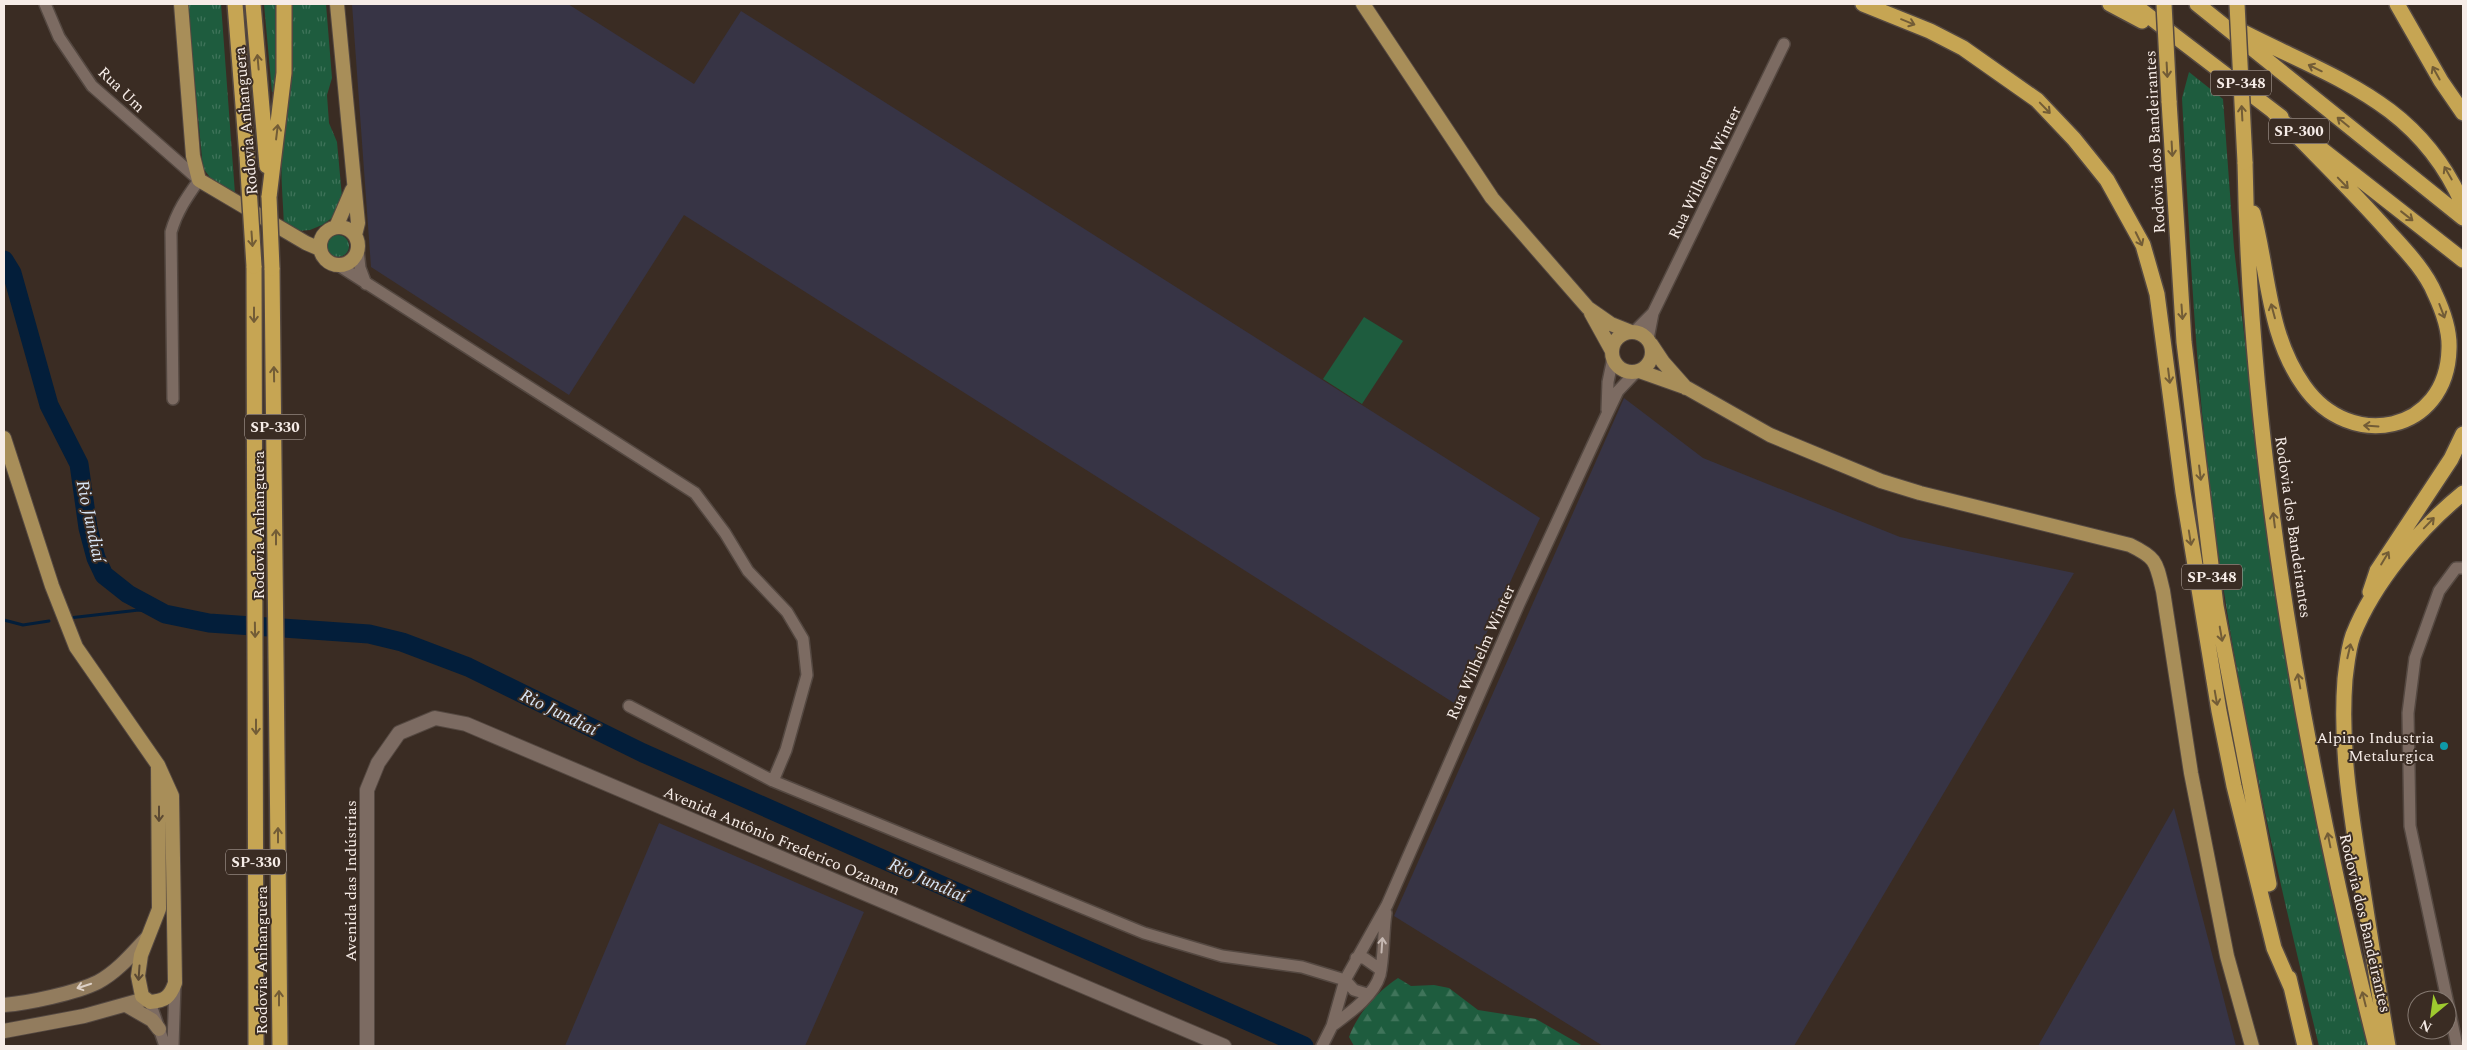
<svg xmlns="http://www.w3.org/2000/svg" width="2467" height="1050" font-family="Spectral,serif">
  <style>
    .industrial { fill: #373445 }
    .grass { fill: url(#grass-tufts) }
    .forest { fill: url(#forest-firs) }
    .garden { fill: #1e5c3e }
    .lines { fill: none; stroke-linecap: round; stroke-linejoin: round }
    .stream { stroke: #031e3a; stroke-width: 3 }
    .river { stroke: #031e3a; stroke-width: 19 }
    .minor-casing { stroke: #544841; stroke-width: 14 }
    .tertiary-casing { stroke: #544841; stroke-width: 16 }
    .secondary-casing { stroke: #544841; stroke-width: 16 }
    .primary-casing { stroke: #544841; stroke-width: 16 }
    .motorway-casing { stroke: #544841; stroke-width: 18 }
    .minor { stroke: #7c6b62; stroke-width: 11 }
    .tertiary { stroke: #7c6b62; stroke-width: 14 }
    .secondary { stroke: #927c5e; stroke-width: 14 }
    .primary { stroke: #a88e59; stroke-width: 14 }
    .motorway { stroke: #c6a553; stroke-width: 15 }
    .motorway-bridge-casing { stroke: #544841; stroke-width: 18; stroke-linecap: butt }
    .motorway-bridge { stroke: #c6a553; stroke-width: 15 }
    .oneway { stroke: #725c36 }
    .oneway2 { stroke: #5b4933 }
    .oneway3 { stroke: #c5b8b2 }
    .oneway4 { stroke: #ddd0c5 }
    .culture-dot { fill: #0f9aa8; stroke: #3a2c23; stroke-width: 2 }
    .labels { text-anchor: middle; stroke-width: 4; stroke-linejoin: round; paint-order: stroke }
    .shield { fill: #3a2c23; stroke: #beb2ac; stroke-width: 1 }
    .shield-label { font-size: 15px; font-weight: bold; fill: #f6ece7 }
    .street-label { font-size: 16px; fill: #f6ece7; stroke: #3a2c23 }
    .poi-label { font-size: 16px; fill: #f6ece7; stroke: #3a2c23; text-anchor: end }
    .water-label { font-size: 18px; font-style: italic; fill: #d8e6f7; stroke: #3a2c23 }
  </style>
  <defs>
    <pattern id="grass-tufts" width="24" height="20" patternUnits="userSpaceOnUse" patternTransform="scale(1.25)"><rect width="24" height="20" fill="#1e5c3e"/><path d="M3 7l-1-3M5 7V3M7 7l1-3M15 17l-1-3M17 17v-4M19 17l1-3" fill="none" stroke="#3f745a"/></pattern>
    <pattern id="forest-firs" width="22" height="20" patternUnits="userSpaceOnUse" patternTransform="scale(1.25)"><rect width="22" height="20" fill="#1e5c3e"/><path d="M5 1l3.5 6h-7zM16 11l3.5 6h-7z" fill="#3f745a"/></pattern>
  </defs>
  <rect width="100%" height="100%" fill="#3a2c23"/>
  <path class="industrial" d="M352,4H568L694,84L741,11L1540,518L1454,703L684,215L569,395L371,267Z
    M1624,398L1703,458L1900,537L2074,573L1794,1046H1603L1394,916Z
    M2174,808L2236,1046H2038Z
    M659,823L864,912L805,1046H565Z"/>
  <path class="grass" d="M187,4H221L235,194L212,180L203,168Z
    M264,4H278L275,91L272,92Z
    M292,4H326L332,78L327,95L329,123L337,142L342,197L332,218L322,225L310,230L297,231L284,226C283,199 280,172 282,145C286,98 293,51 292,4Z
    M2189,72L2223,99L2234,248L2254,418L2319,832L2367,1046H2319C2275,865 2233,682 2211,497C2195,364 2189,231 2182,98Z
    M327 246a11 11 0 1 1 22 0a11 11 0 1 1-22 0Z"/>
  <path class="forest" d="M1398,978L1411,986L1434,985L1449,988L1478,1010L1536,1019L1583,1046H1354L1349,1037C1357,1014 1378,991 1398,978Z"/>
  <path class="garden" d="M1364,317L1403,341L1362,404L1323,379Z"/>
  <g class="lines">
    <path class="stream" d="M69,618L139,610L165,614
      M4,620L23,625L49,621"/>
    <path class="river" d="M4,260L12,273L49,405L79,464L88,528L96,558L104,575L128,594L165,614L209,623L369,634L402,642L468,667L643,753L1304,1046"/>
    <g class="minor-casing">
      <path id="minor" d="M45,4L59,37L92,86L199,180C187,197 177,211 171,232L173,399
        M358,250L360,268L366,284
        M338,265L695,493L725,533L748,571L787,612L803,639L807,675L786,750L773,781
        M1634,332L1653,313
        M1648,339L1653,313L1784,44
        M1607,410L1608,382L1613,358
        M629,706L773,781L1144,933L1222,956L1302,967L1345,980L1354,990L1367,994
        M1356,958H1364L1381,970
        M150,1002L165,1046
        M1332,1026C1348,1014 1374,996 1380,975C1384,957 1383,933 1386,913
        M173,1046L175,983
        M1322,1046L1332,1026L1345,980L1387,905L1519,604L1607,414L1618,391L1636,372
        M2457,1046L2410,826L2408,713L2415,658L2439,591L2456,568H2463"/>
    </g>
    <g class="tertiary-casing">
      <path id="tertiary" d="M367,1046V790L378,763L399,733L435,718L466,724L1224,1046"/>
    </g>
    <g class="secondary-casing">
      <path id="secondary" d="M4,1005C28,1003 76,993 98,982C117,972 132,954 147,938
        M126,1005L152,1020L159,1029
        M4,1031L84,1016L145,999"/>
    </g>
    <g class="primary-casing">
      <path id="primary" d="M181,4L193,156L199,180L306,243L320,249
        M337,4L358,223L355,235
        M1363,4L1492,198L1588,308L1611,324L1631,332
        M320 246a19 19 0 1 1 38 0a19 19 0 1 1-38 0Z
        M336,227L352,190
        M1591,313L1612,351
        M1612 352a20 20 0 1 1 40 0a20 20 0 1 1-40 0Z
        M1651,344L1663,362L1686,388
        M1639,371L1687,388L1770,435L1881,481L1920,493L2130,545C2157,558 2156,562 2163,591L2191,773L2227,956L2252,1046
        M4,438L52,586L76,647L158,765L172,796L175,983C170,997 165,1001 150,1002L142,996L138,976L141,955L159,909L158,765"/>
    </g>
    <g class="motorway-casing">
      <path id="motorway" d="M235,4L247,156
        M253,4L267,166
        M1863,4L1930,31L1963,48L2037,100L2074,139L2107,180L2143,245L2157,294L2183,492L2219,711L2234,786L2274,948L2291,987
        M2110,4L2142,21
        M2133,4L2281,117
        M2197,4L2463,218
        M2397,4L2441,81L2463,113
        M2241,31C2334,79 2418,101 2463,205
        M2169,101L2184,342L2216,606L2269,884
        M2320,148L2463,260
        M2245,162C2250,457 2304,760 2376,1046
        M269,197L284,73V4
        M2253,213C2269,272 2267,334 2304,386C2350,452 2447,433 2449,349C2450,330 2443,311 2435,294C2425,270 2405,250 2388,231C2351,189 2311,151 2273,111
        M254,266L256,1046
        M272,268L280,1046
        M2370,592L2377,571L2451,459L2463,434
        M2289,978L2305,1046
        M2388,1046C2378,988 2369,929 2360,871C2350,807 2340,744 2345,679C2347,664 2348,649 2353,635C2374,582 2420,528 2463,493"/>
    </g>
    <use href="#minor" class="minor"/>
    <use href="#tertiary" class="tertiary"/>
    <use href="#secondary" class="secondary"/>
    <use href="#primary" class="primary"/>
    <use href="#motorway" class="motorway"/>
    <g class="motorway-bridge-casing">
      <path id="motorway-bridge" d="M2164,4L2169,101
        M2237,4L2245,162
        M247,156L254,266
        M269,197L272,268"/>
    </g>
    <use href="#motorway-bridge" class="motorway-bridge"/>
  </g>
  <defs><path id="oneway-shaft" d="M-6 0H5M1.5-3L5.5 0L1.5 3" fill="none" stroke-width="1.6" stroke-linecap="round" stroke-linejoin="round" transform="scale(1.25)"/></defs>
  <g class="oneway">
    <use href="#oneway-shaft" transform="translate(1908 22) rotate(22)"/>
    <use href="#oneway-shaft" transform="translate(258 62) rotate(-95)"/>
    <use href="#oneway-shaft" transform="translate(2315 68) rotate(-154)"/>
    <use href="#oneway-shaft" transform="translate(2167 70) rotate(87)"/>
    <use href="#oneway-shaft" transform="translate(2436 73) rotate(-119)"/>
    <use href="#oneway-shaft" transform="translate(2045 108) rotate(46)"/>
    <use href="#oneway-shaft" transform="translate(2242 113) rotate(-93)"/>
    <use href="#oneway-shaft" transform="translate(2343 122) rotate(-141)"/>
    <use href="#oneway-shaft" transform="translate(277 132) rotate(-83)"/>
    <use href="#oneway-shaft" transform="translate(2172 149) rotate(87)"/>
    <use href="#oneway-shaft" transform="translate(2448 173) rotate(-120)"/>
    <use href="#oneway-shaft" transform="translate(2343 183) rotate(46)"/>
    <use href="#oneway-shaft" transform="translate(2407 216) rotate(38)"/>
    <use href="#oneway-shaft" transform="translate(252 239) rotate(86)"/>
    <use href="#oneway-shaft" transform="translate(2139 239) rotate(64)"/>
    <use href="#oneway-shaft" transform="translate(2273 311) rotate(-105)"/>
    <use href="#oneway-shaft" transform="translate(2442 311) rotate(69)"/>
    <use href="#oneway-shaft" transform="translate(2182 312) rotate(86)"/>
    <use href="#oneway-shaft" transform="translate(254 315) rotate(90)"/>
    <use href="#oneway-shaft" transform="translate(274 374) rotate(-91)"/>
    <use href="#oneway-shaft" transform="translate(2169 376) rotate(83)"/>
    <use href="#oneway-shaft" transform="translate(2371 426) rotate(-176)"/>
    <use href="#oneway-shaft" transform="translate(2200 473) rotate(83)"/>
    <use href="#oneway-shaft" transform="translate(2274 520) rotate(-97)"/>
    <use href="#oneway-shaft" transform="translate(2429 523) rotate(-46)"/>
    <use href="#oneway-shaft" transform="translate(276 537) rotate(-90)"/>
    <use href="#oneway-shaft" transform="translate(2190 538) rotate(81)"/>
    <use href="#oneway-shaft" transform="translate(2385 558) rotate(-59)"/>
    <use href="#oneway-shaft" transform="translate(255 630) rotate(89)"/>
    <use href="#oneway-shaft" transform="translate(2221 634) rotate(80)"/>
    <use href="#oneway-shaft" transform="translate(2349 651) rotate(-77)"/>
    <use href="#oneway-shaft" transform="translate(2299 681) rotate(-100)"/>
    <use href="#oneway-shaft" transform="translate(2216 698) rotate(80)"/>
    <use href="#oneway-shaft" transform="translate(256 727) rotate(90)"/>
    <use href="#oneway-shaft" transform="translate(278 835) rotate(-90)"/>
    <use href="#oneway-shaft" transform="translate(2329 840) rotate(-101)"/>
    <use href="#oneway-shaft" transform="translate(279 998) rotate(-90)"/>
    <use href="#oneway-shaft" transform="translate(2364 999) rotate(-104)"/>
  </g>
  <g class="oneway2">
    <use href="#oneway-shaft" transform="translate(159 814) rotate(90)"/>
    <use href="#oneway-shaft" transform="translate(139 973) rotate(94)"/>
  </g>
  <use class="oneway3" href="#oneway-shaft" transform="translate(1382 945) rotate(-86)"/>
  <use class="oneway4" href="#oneway-shaft" transform="translate(84 986) rotate(162)"/>
  <circle class="culture-dot" cx="2444" cy="746" r="5"/>
  <g class="labels">
    <g class="shield">
      <rect x="2211" y="70.5" width="60" height="25" rx="4"/>
      <rect x="2269" y="118.5" width="60" height="25" rx="4"/>
      <rect x="245" y="414.5" width="60" height="25" rx="4"/>
      <rect x="2182" y="564.5" width="60" height="25" rx="4"/>
      <rect x="226" y="849.5" width="60" height="25" rx="4"/>
    </g>
    <g class="shield-label">
      <text x="2241" y="88">SP-348</text>
      <text x="2299" y="136">SP-300</text>
      <text x="275" y="432">SP-330</text>
      <text x="2212" y="582">SP-348</text>
      <text x="256" y="867">SP-330</text>
    </g>
    <g class="street-label">
      <text transform="translate(122 89) rotate(44)" y="6">Rua Um</text>
      <text transform="translate(245 121) rotate(-95)" y="6">Rodovia Anhanguera</text>
      <text transform="translate(2154 142) rotate(-93)" y="6">Rodovia dos Bandeirantes</text>
      <text transform="translate(1704 172) rotate(-64)" y="6">Rua Wilhelm Winter</text>
      <text transform="translate(258 525) rotate(-90)" y="6">Rodovia Anhanguera</text>
      <text transform="translate(2294 527) rotate(82)" y="6">Rodovia dos Bandeirantes</text>
      <text transform="translate(1480 652) rotate(-66)" y="6">Rua Wilhelm Winter</text>
      <text transform="translate(782 840) rotate(23)" y="6">Avenida Antônio Frederico Ozanam</text>
      <text transform="translate(350 881) rotate(-90)" y="6">Avenida das Indústrias</text>
      <text transform="translate(2366 923) rotate(77)" y="6">Rodovia dos Bandeirantes</text>
      <text transform="translate(261 960) rotate(-90)" y="6">Rodovia Anhanguera</text>
    </g>
    <g class="poi-label">
      <text x="2434" y="743">Alpino Industria<tspan x="2434" dy="18">Metalurgica</tspan></text>
    </g>
    <g class="water-label">
      <text transform="translate(91 521) rotate(78)" y="6">Rio Jundiaí</text>
      <text transform="translate(559 712) rotate(26)" y="6">Rio Jundiaí</text>
      <text transform="translate(928 880) rotate(24)" y="6">Rio Jundiaí</text>
    </g>
  </g>
  <rect width="2467" height="1050" fill="none" stroke="#f6ece7" stroke-width="10"/>
  <g transform="translate(2432 1015) rotate(209)"><circle r="24" fill="#3a2c23" stroke="#857971"/>
  <path d="M0-4L9 19L0 12L-9 19Z" fill="#9eca2f"/>
  <text y="-8" font-size="14" font-weight="bold" text-anchor="middle" fill="#f6ece7">N</text>
  </g>
</svg>
